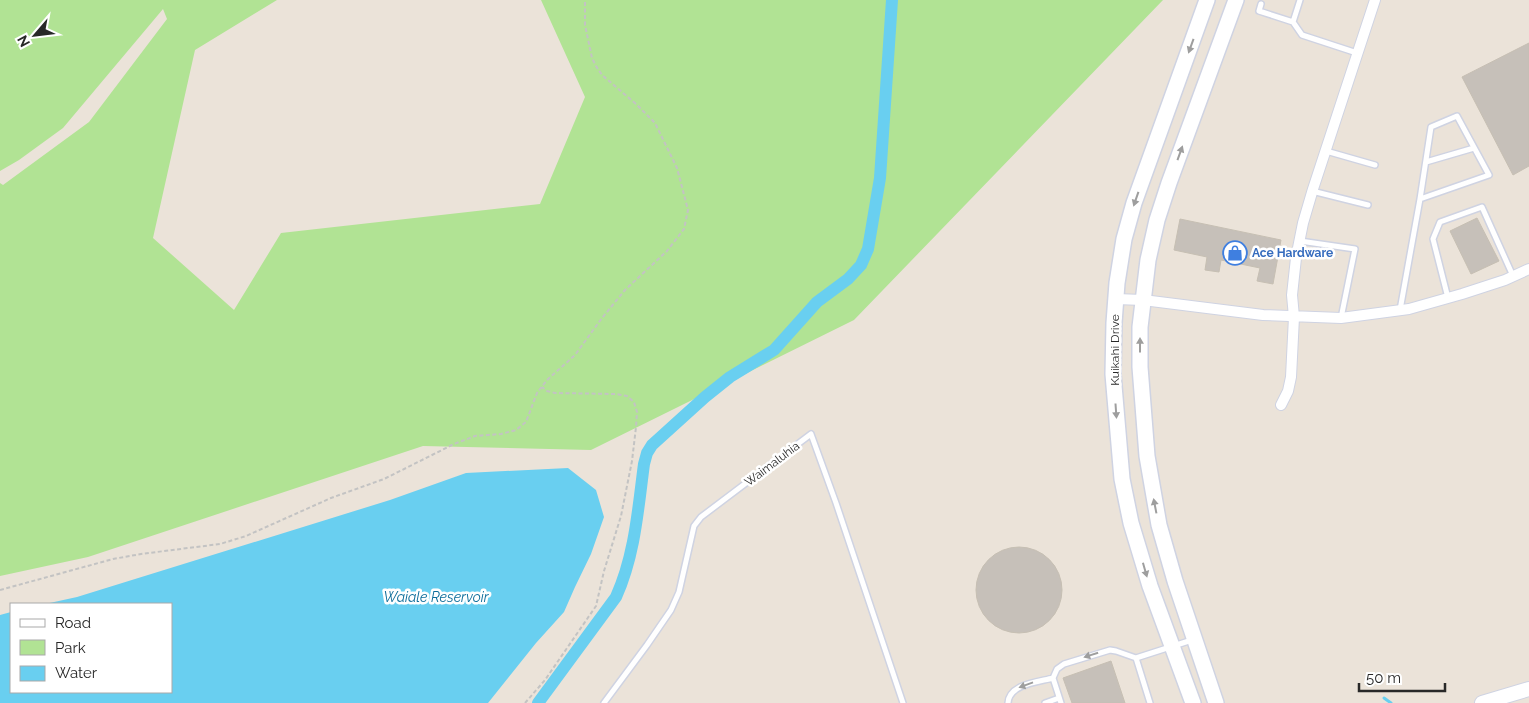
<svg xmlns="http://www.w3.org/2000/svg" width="1529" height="703" font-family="Raleway,sans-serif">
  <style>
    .green { fill: #b1e394 }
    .water { fill: #69cff0 }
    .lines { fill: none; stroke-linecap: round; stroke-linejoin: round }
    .stream { stroke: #69cff0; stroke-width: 3 }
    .canal { stroke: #69cff0; stroke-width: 12 }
    .building { fill: #c6c0b9; stroke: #c6bfb3 }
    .service-casing { stroke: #cfd3e2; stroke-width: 8 }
    .minor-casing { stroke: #cfd3e2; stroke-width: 12 }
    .tertiary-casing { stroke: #cfd3e2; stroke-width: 16 }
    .secondary-casing { stroke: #cfd3e2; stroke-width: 18 }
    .path { stroke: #c3c3c3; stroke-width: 2; stroke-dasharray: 4 2.5; stroke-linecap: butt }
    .service { stroke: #fff; stroke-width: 5 }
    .minor { stroke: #fff; stroke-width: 10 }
    .tertiary { stroke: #fff; stroke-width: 14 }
    .secondary { stroke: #fff; stroke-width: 15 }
    .oneway { fill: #9e9e9e }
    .labels { text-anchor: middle; stroke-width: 5; stroke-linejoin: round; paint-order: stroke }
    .shop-label { font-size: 12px; font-weight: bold; fill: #366cbe; stroke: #fff; text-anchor: start }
    .street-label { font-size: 12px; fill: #282828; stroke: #fff }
    .water-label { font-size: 14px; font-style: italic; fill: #0b6c9a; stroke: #fff }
  </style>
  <rect width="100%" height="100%" fill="#ebe3d9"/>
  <path class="green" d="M0,0H277L195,50L153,238L234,310L281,233L540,204L585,97L541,0H1163L854,320L591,450L423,446L88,557L0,576V183L3,185L89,122L167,19L163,9L63,128L19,160L0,171Z"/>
  <path class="water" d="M568,468L596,490L604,517L591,554L575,587L564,612L536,643L488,703H0V615L11,612V692H171V604H45L77,597L390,500L466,473Z"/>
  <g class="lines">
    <path class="stream" d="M1384,698L1391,703"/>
    <path class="canal" d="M538,703L616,597C635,555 638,509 644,464L647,453L652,445L705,397L730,377L774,350L817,302L848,279L861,265L868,249L880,178L892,0"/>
  </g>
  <path class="building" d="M1529,43V166L1513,175L1462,77Z
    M1477,218L1499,261L1471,274L1450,231Z
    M1180,219L1281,240L1273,284L1257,281L1260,268L1221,260L1219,272L1205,270L1207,257L1174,250Z
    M976 590a43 43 0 1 1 86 0a43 43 0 1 1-86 0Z
    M1111,661L1125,703H1072L1063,678Z"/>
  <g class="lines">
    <g class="service-casing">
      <path id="service" d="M1300,0L1293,22L1302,35L1357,53
        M1261,4L1259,11L1293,22
        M1326,151L1375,165
        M1426,162L1474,148
        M1312,191L1368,205
        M1300,241L1355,249L1341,318
        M1448,298L1433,239L1440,222L1482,207L1513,276
        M1400,310L1420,199L1431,127L1457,116L1489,175L1420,199
        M1136,658L1150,703
        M604,703L647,645L671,610L679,592L694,526L701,517L811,434L836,503L903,703
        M1008,703C1009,684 1038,682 1053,678
        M1045,703L1059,698
        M1061,703L1053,678L1057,669L1064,664L1110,650L1116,651L1136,658L1192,640"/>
    </g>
    <g class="minor-casing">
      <path id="minor" d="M1116,299L1143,300L1263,315L1341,318L1409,309L1462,294L1505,280L1529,269
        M1281,405L1288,391L1291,377L1294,317L1292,295L1296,258L1303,223L1313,189L1375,0"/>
    </g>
    <g class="tertiary-casing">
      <path id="tertiary" d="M1482,703L1529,689"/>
    </g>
    <g class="secondary-casing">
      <path id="secondary" d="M1193,703L1150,586L1131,523L1122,479L1113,374L1114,323L1117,283L1124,239L1134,203L1207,0
        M1216,703L1175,581L1159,525L1147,456L1140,367V327L1148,260L1157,220L1169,183L1236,0"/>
    </g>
    <path class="path" d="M0,590L113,559L141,554L220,544L246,536L331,498L384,479L454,444L475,436L501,434L516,430L526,422L537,393L547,380L575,355L602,318L625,290L667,251L684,229L688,210L677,168L655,123L636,104L602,75L596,66L592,58L585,25V0
      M525,703L545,680L596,606L604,571L621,516L632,461L636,427L637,412L634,402L627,396L616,394L555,393L547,391L542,387"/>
    <use href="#service" class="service"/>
    <use href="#minor" class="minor"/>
    <use href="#tertiary" class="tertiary"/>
    <use href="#secondary" class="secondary"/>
  </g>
  <defs><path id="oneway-solid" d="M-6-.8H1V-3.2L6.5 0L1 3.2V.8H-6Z" transform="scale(1.25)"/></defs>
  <g class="oneway">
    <use href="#oneway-solid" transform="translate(1191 46) rotate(110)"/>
    <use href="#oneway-solid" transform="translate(1180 153) rotate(-70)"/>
    <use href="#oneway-solid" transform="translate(1136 199) rotate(109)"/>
    <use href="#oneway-solid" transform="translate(1140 345) rotate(-90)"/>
    <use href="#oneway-solid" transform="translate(1116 411) rotate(86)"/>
    <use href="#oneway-solid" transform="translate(1155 506) rotate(-101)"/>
    <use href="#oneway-solid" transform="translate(1145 570) rotate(74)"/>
    <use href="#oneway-solid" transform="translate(1091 655) rotate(162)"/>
    <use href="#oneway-solid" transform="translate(1026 685) rotate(160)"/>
  </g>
  <defs>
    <g id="shop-ring" transform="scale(1.25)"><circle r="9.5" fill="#fff" stroke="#3f7fe0" stroke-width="1.5"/><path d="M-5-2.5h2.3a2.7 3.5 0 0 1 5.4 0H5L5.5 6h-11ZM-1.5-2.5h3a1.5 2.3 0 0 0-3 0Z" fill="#3f7fe0"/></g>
  </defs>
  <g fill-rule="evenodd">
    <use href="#shop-ring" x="1235" y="253"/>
  </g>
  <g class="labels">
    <g class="shop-label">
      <text x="1252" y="257">Ace Hardware</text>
    </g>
    <g class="street-label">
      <text transform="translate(1115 350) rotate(-90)" y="4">Kuikahi Drive</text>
      <text transform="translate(772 464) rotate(-37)" y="4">Waimaluhia</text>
    </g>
    <g class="water-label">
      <text x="436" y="602">Waiale Reservoir</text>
    </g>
  </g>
  <rect x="10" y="603" width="162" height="90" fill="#ffffff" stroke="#a9a9a9"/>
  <rect x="20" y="619" width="25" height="8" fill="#ffffff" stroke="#a9a9a9"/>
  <text x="55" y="628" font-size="15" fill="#282828">Road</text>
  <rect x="20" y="640" width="25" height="15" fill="#b1e394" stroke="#a9a9a9"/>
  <text x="55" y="653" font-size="15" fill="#282828">Park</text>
  <rect x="20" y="666" width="25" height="15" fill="#69cff0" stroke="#a9a9a9"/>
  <text x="55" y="678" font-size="15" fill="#282828">Water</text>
  <g transform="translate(35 35) rotate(242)" stroke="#ffffff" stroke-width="4" paint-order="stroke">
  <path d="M0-4L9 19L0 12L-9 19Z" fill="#282828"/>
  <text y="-8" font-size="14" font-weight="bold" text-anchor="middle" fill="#282828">N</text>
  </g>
  <path d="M1359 683v8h86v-8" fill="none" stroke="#282828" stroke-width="2.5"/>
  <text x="1366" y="683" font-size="15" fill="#282828" stroke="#ffffff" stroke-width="4" paint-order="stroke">50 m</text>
</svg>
